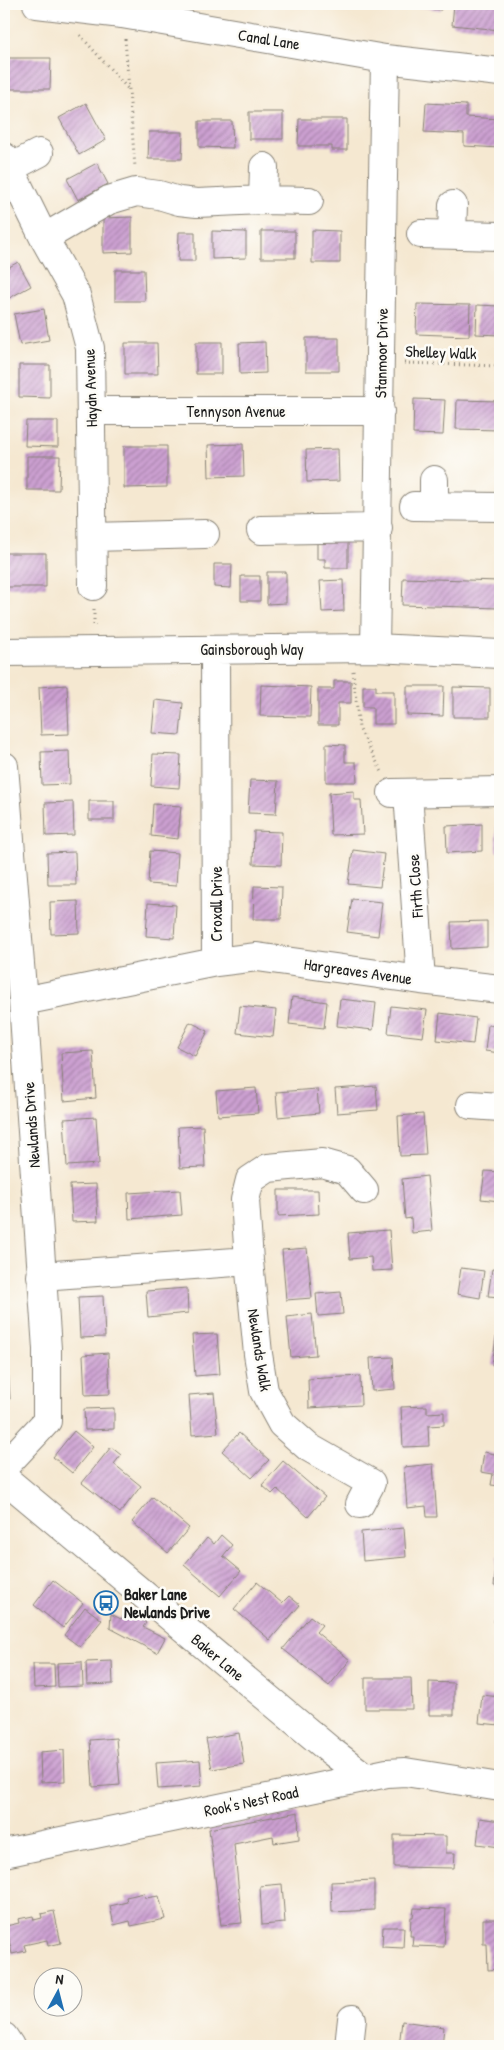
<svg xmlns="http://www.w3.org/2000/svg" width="504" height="2050" font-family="'Patrick Hand',sans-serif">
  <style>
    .building { fill: url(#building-hatch) }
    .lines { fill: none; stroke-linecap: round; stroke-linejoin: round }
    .minor-casing { stroke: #888276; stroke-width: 30 }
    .path { stroke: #888276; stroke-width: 3; stroke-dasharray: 1 4; stroke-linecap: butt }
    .minor { stroke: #fff; stroke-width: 28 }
    .labels { text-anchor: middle; stroke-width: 5; stroke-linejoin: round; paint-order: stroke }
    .street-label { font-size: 16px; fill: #1c1c1c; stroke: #fdfcf7 }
    .poi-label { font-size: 16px; font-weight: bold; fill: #1c1c1c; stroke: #fdfcf7; text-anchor: start }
  </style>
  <defs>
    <pattern id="building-hatch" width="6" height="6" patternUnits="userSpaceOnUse" patternTransform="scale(1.25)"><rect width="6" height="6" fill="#cca0d1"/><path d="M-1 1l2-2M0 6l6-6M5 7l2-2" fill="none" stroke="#a582a9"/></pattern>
  </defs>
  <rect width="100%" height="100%" fill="#fdfcf7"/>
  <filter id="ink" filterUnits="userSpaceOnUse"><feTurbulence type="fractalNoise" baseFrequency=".02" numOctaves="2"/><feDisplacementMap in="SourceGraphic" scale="10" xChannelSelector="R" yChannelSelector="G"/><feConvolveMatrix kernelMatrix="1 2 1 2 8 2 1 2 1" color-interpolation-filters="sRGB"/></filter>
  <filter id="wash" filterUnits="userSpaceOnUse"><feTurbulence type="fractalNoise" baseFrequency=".0096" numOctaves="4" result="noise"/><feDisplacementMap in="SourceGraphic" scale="20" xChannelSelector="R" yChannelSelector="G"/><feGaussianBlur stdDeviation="1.12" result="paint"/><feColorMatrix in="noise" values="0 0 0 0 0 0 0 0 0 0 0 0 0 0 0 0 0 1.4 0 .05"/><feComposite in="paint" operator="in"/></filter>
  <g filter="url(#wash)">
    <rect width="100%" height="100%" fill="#f5e8d1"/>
    <g id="blocks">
      <path class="building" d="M404,4H441V10L404,5Z
        M454,4H500V30L452,25Z
        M8,58H51L50,89H8Z
        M86,103L106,140L79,155L59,118Z
        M426,103L466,105V117L500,119V148L464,146V134L424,132Z
        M249,112H283V139H249Z
        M299,119H347V150H332V146H298Z
        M199,121H232L233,148L199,147Z
        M149,132H183L182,159H148Z
        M97,163L108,184L78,200L67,179Z
        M132,217V252L103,253V218Z
        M312,230L340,231V263H312Z
        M212,231L246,232V258L212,259Z
        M261,231H295V258H261Z
        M179,232H195V261H178Z
        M4,235L9,246L4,249Z
        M18,262L31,286L4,301V270Z
        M115,270H144L145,301H115Z
        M417,304L470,305L469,336L416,334Z
        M477,305L500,306V335L476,334Z
        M44,309L49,340L20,345L14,314Z
        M306,338H339V371H306Z
        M196,342H222V374H196Z
        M265,342L266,373L240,374L239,343Z
        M125,343H157L158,374H125Z
        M19,365H50V398L19,397Z
        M414,399L445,400L443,435L413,434Z
        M457,400L500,401V430L456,429Z
        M26,421H58V447L25,446Z
        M243,444L244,476L209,477L208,445Z
        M124,446H167V487L124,488Z
        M338,449L339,481L307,482L306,450Z
        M27,456H60L59,490H27Z
        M317,537H348V568H325V559H317Z
        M5,553H46V587H4Z
        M214,564H232L231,588L214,587Z
        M267,572H286V603L267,604Z
        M241,576H260V601H241Z
        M403,578L499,581L498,608L402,605Z
        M343,580L344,611L322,612L320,581Z
        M334,681H351V703H338V725H318V689H334Z
        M67,685L69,734L41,735L39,687Z
        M261,685L311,687L310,717L260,716Z
        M363,686H376V691H394V724H373V707H363Z
        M407,686H444L443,716L407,715Z
        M453,687L490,688V717H453Z
        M155,700L183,703L180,735L152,733Z
        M326,744L345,745V762H356L357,782H326Z
        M69,751L70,784L42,785L41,752Z
        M153,754L181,755L179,788L151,786Z
        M250,780L278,781L276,814L248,813Z
        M354,791V800H361L363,834L331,835L329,793Z
        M89,801H114V820H89Z
        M73,802L74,835L46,836L45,803Z
        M153,804L181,806L178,839L151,836Z
        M482,824V851L447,853L446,826Z
        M496,825H500V852H496Z
        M254,831L282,832L281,865L253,864Z
        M353,850L384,854L380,887L348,884Z
        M150,851L178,853L176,886L148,884Z
        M75,852L76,885H48L47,853Z
        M254,886L282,887L281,919H253Z
        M352,899L382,902L378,936L347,932Z
        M78,901L79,933L51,934L50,902Z
        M148,903L176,905L174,938L146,936Z
        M487,921V947L452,949L451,922Z
        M292,997L327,1002L324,1028L289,1024Z
        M340,999L376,1003L373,1030L337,1026Z
        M240,1006L276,1010L273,1037L237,1033Z
        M391,1006L427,1010L423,1037L388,1033Z
        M440,1013L476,1018L473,1044L437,1040Z
        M190,1022L208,1031L195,1056L177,1047Z
        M488,1025L500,1026V1053L485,1051Z
        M93,1051L96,1098L64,1101L61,1053Z
        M376,1086L378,1110L337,1113L335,1089Z
        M256,1088L258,1113L218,1116L216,1091Z
        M317,1089L319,1113L278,1117L276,1092Z
        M423,1114L426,1155L400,1156L398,1116Z
        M96,1117L99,1164L67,1166L64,1119Z
        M203,1126L205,1167L180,1168L178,1127Z
        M485,1171L500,1172V1201L481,1199Z
        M427,1176L432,1231L412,1233L411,1218L405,1219L402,1179Z
        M96,1184L98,1221L72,1222L70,1185Z
        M180,1190L182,1215L129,1219L128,1193Z
        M278,1190H318L319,1214L278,1216Z
        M389,1230L392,1270L372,1271L371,1257L350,1259L348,1233Z
        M307,1248L312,1298L286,1300L282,1250Z
        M461,1268L484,1271L480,1298L457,1294Z
        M492,1269L500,1270V1297L488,1296Z
        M187,1288L188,1313L148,1317L146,1291Z
        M341,1292L343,1314L318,1316L316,1294Z
        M103,1296L105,1337L80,1338L78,1297Z
        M312,1314L316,1355L291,1357L287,1317Z
        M217,1334L220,1374L195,1376L192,1335Z
        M496,1337L500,1338V1367L492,1365Z
        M108,1353L110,1394L85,1395L83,1355Z
        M393,1357L395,1389L372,1391L370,1358Z
        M4,1367H8L10,1399L4,1400Z
        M360,1376L361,1405L309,1408L308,1379Z
        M214,1393L218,1433L192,1435L189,1395Z
        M427,1406V1413L444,1412V1425L428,1426L429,1446L403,1447L401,1407Z
        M114,1408V1429L85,1430L84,1409Z
        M74,1431L93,1447L72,1473L53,1457Z
        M239,1433L269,1460L252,1478L222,1451Z
        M111,1447L121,1455L114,1464L141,1486L120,1513L82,1483Z
        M484,1452L500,1455V1486L491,1485L493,1474L481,1472Z
        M283,1461L325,1497L308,1517L277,1489L272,1494L262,1485Z
        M433,1464L437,1517H427L426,1506L407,1508L404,1467Z
        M153,1497L189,1528L168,1553L132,1522Z
        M404,1528L406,1557L363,1561L361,1532Z
        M221,1535L232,1545L223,1556L241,1571L220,1596L184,1565L207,1538L214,1544Z
        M497,1557L500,1558V1586H494Z
        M53,1580L83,1603L63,1628L34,1605Z
        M257,1582L282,1603L289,1596L300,1605L270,1640L234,1609Z
        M497,1599H500V1623L494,1622Z
        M85,1607L102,1620L80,1647L64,1635Z
        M129,1608L146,1623L143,1627L165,1638L157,1653L110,1628L111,1614L121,1619Z
        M310,1616L322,1625L316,1632L350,1660L329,1686L283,1649Z
        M112,1661L113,1684L87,1685L86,1662Z
        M82,1662L83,1686L58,1687L57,1663Z
        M33,1664H54L55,1687L34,1688Z
        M365,1678H411L412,1709H365Z
        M429,1682L454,1683V1715H429Z
        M482,1695L500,1697V1725L479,1723Z
        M239,1733L244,1764L212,1769L206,1739Z
        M116,1738L120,1785L93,1787L90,1740Z
        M64,1750L65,1781L41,1782L40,1752Z
        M200,1760L202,1786L158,1789L156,1763Z
        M298,1812L299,1839L274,1843L273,1836L234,1844L242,1923L221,1925L209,1829Z
        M480,1818L500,1821V1847L477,1844Z
        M394,1835L446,1836V1853H455L454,1868L394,1867Z
        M374,1880V1910L332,1912L331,1882Z
        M282,1884L285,1923L262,1925L260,1886Z
        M144,1893L145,1898L159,1896L165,1919L131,1926L130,1921L114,1925L110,1906L127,1902L126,1897Z
        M414,1908L446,1909L444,1947L412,1946L413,1936H410L411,1917H413Z
        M54,1911L61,1943L48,1946L47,1940L24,1945L26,1951L12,1954L6,1926L19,1923L18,1919L33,1916L34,1920L42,1918L41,1914Z
        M483,1919H500V1969L488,1970L487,1944H483Z
        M383,1927H404L403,1948L382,1947Z
        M402,2021L444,2027L442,2046H399Z"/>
    </g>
  </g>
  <g filter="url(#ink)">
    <use href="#blocks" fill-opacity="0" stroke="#888276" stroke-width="1"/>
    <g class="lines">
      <g class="minor-casing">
        <path id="minor" d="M37,4L122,14L385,59L500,72
          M4,157L44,238L76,295L90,348L93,586
          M10,168L39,153
          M263,200L264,167
          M421,234L500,236
          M452,234L453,205
          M44,238L109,200L136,192L159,195L179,201L197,203L263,200L309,201
          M91,411H380
          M414,506L500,507
          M434,506V480
          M261,530L378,528
          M93,537L205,534
          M375,648L385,59
          M4,652L375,648L500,654
          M4,766L23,1001L47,1349V1421L4,1467
          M392,793L500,791
          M408,793L421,980
          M216,962L257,957L421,980L500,989
          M23,1001L216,962L215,650
          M471,1105L500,1107
          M41,1276L249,1261
          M4,1478L331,1751L365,1777
          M360,1504L371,1483L308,1447L282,1424L264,1391L258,1354L249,1261L245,1200L250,1180L268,1168L322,1163L347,1170L364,1190
          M4,1853L387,1773L405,1772L500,1787
          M4,2037L10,2046
          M349,2046L352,2019"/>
      </g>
      <path class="path" d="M80,35L129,90
        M125,39L135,167
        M404,363L500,366
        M94,609V628
        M353,671L359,728L382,772"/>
      <use href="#minor" class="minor"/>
    </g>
  </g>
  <defs>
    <g id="bus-ring" transform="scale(1.25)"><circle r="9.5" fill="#fdfcf7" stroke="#1f6fb2" stroke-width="1.5"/><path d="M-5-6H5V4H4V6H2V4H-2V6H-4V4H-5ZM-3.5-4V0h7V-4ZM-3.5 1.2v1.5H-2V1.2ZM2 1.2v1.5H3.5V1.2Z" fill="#1f6fb2"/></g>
  </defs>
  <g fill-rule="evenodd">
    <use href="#bus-ring" x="106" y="1603"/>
  </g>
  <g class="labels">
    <g class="street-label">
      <text transform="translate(269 39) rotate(9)" y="6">Canal Lane</text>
      <text transform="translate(441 352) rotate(2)" y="6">Shelley Walk</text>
      <text transform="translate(381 353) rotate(-89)" y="6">Stanmoor Drive</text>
      <text transform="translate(90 388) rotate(-92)" y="6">Haydn Avenue</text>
      <text x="236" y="417">Tennyson Avenue</text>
      <text x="252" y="655">Gainsborough Way</text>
      <text transform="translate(415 886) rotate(-94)" y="6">Firth Close</text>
      <text transform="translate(216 904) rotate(-90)" y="6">Croxall Drive</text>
      <text transform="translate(358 971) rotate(8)" y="6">Hargreaves Avenue</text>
      <text transform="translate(31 1125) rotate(-94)" y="6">Newlands Drive</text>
      <text transform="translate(260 1350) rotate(81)" y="6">Newlands Walk</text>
      <text transform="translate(218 1657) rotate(40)" y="6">Baker Lane</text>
      <text transform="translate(251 1801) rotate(-12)" y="6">Rook's Nest Road</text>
    </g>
    <g class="poi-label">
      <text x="124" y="1600">Baker Lane<tspan x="124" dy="18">Newlands Drive</tspan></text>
    </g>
  </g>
  <rect width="504" height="2050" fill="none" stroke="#fdfcf7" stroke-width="20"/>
  <g transform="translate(58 1992) rotate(7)"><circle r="24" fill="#fdfcf7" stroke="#a3a29f"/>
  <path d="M0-4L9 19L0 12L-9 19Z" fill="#1f6fb2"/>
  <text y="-8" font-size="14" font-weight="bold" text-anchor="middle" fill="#1c1c1c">N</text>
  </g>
</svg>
